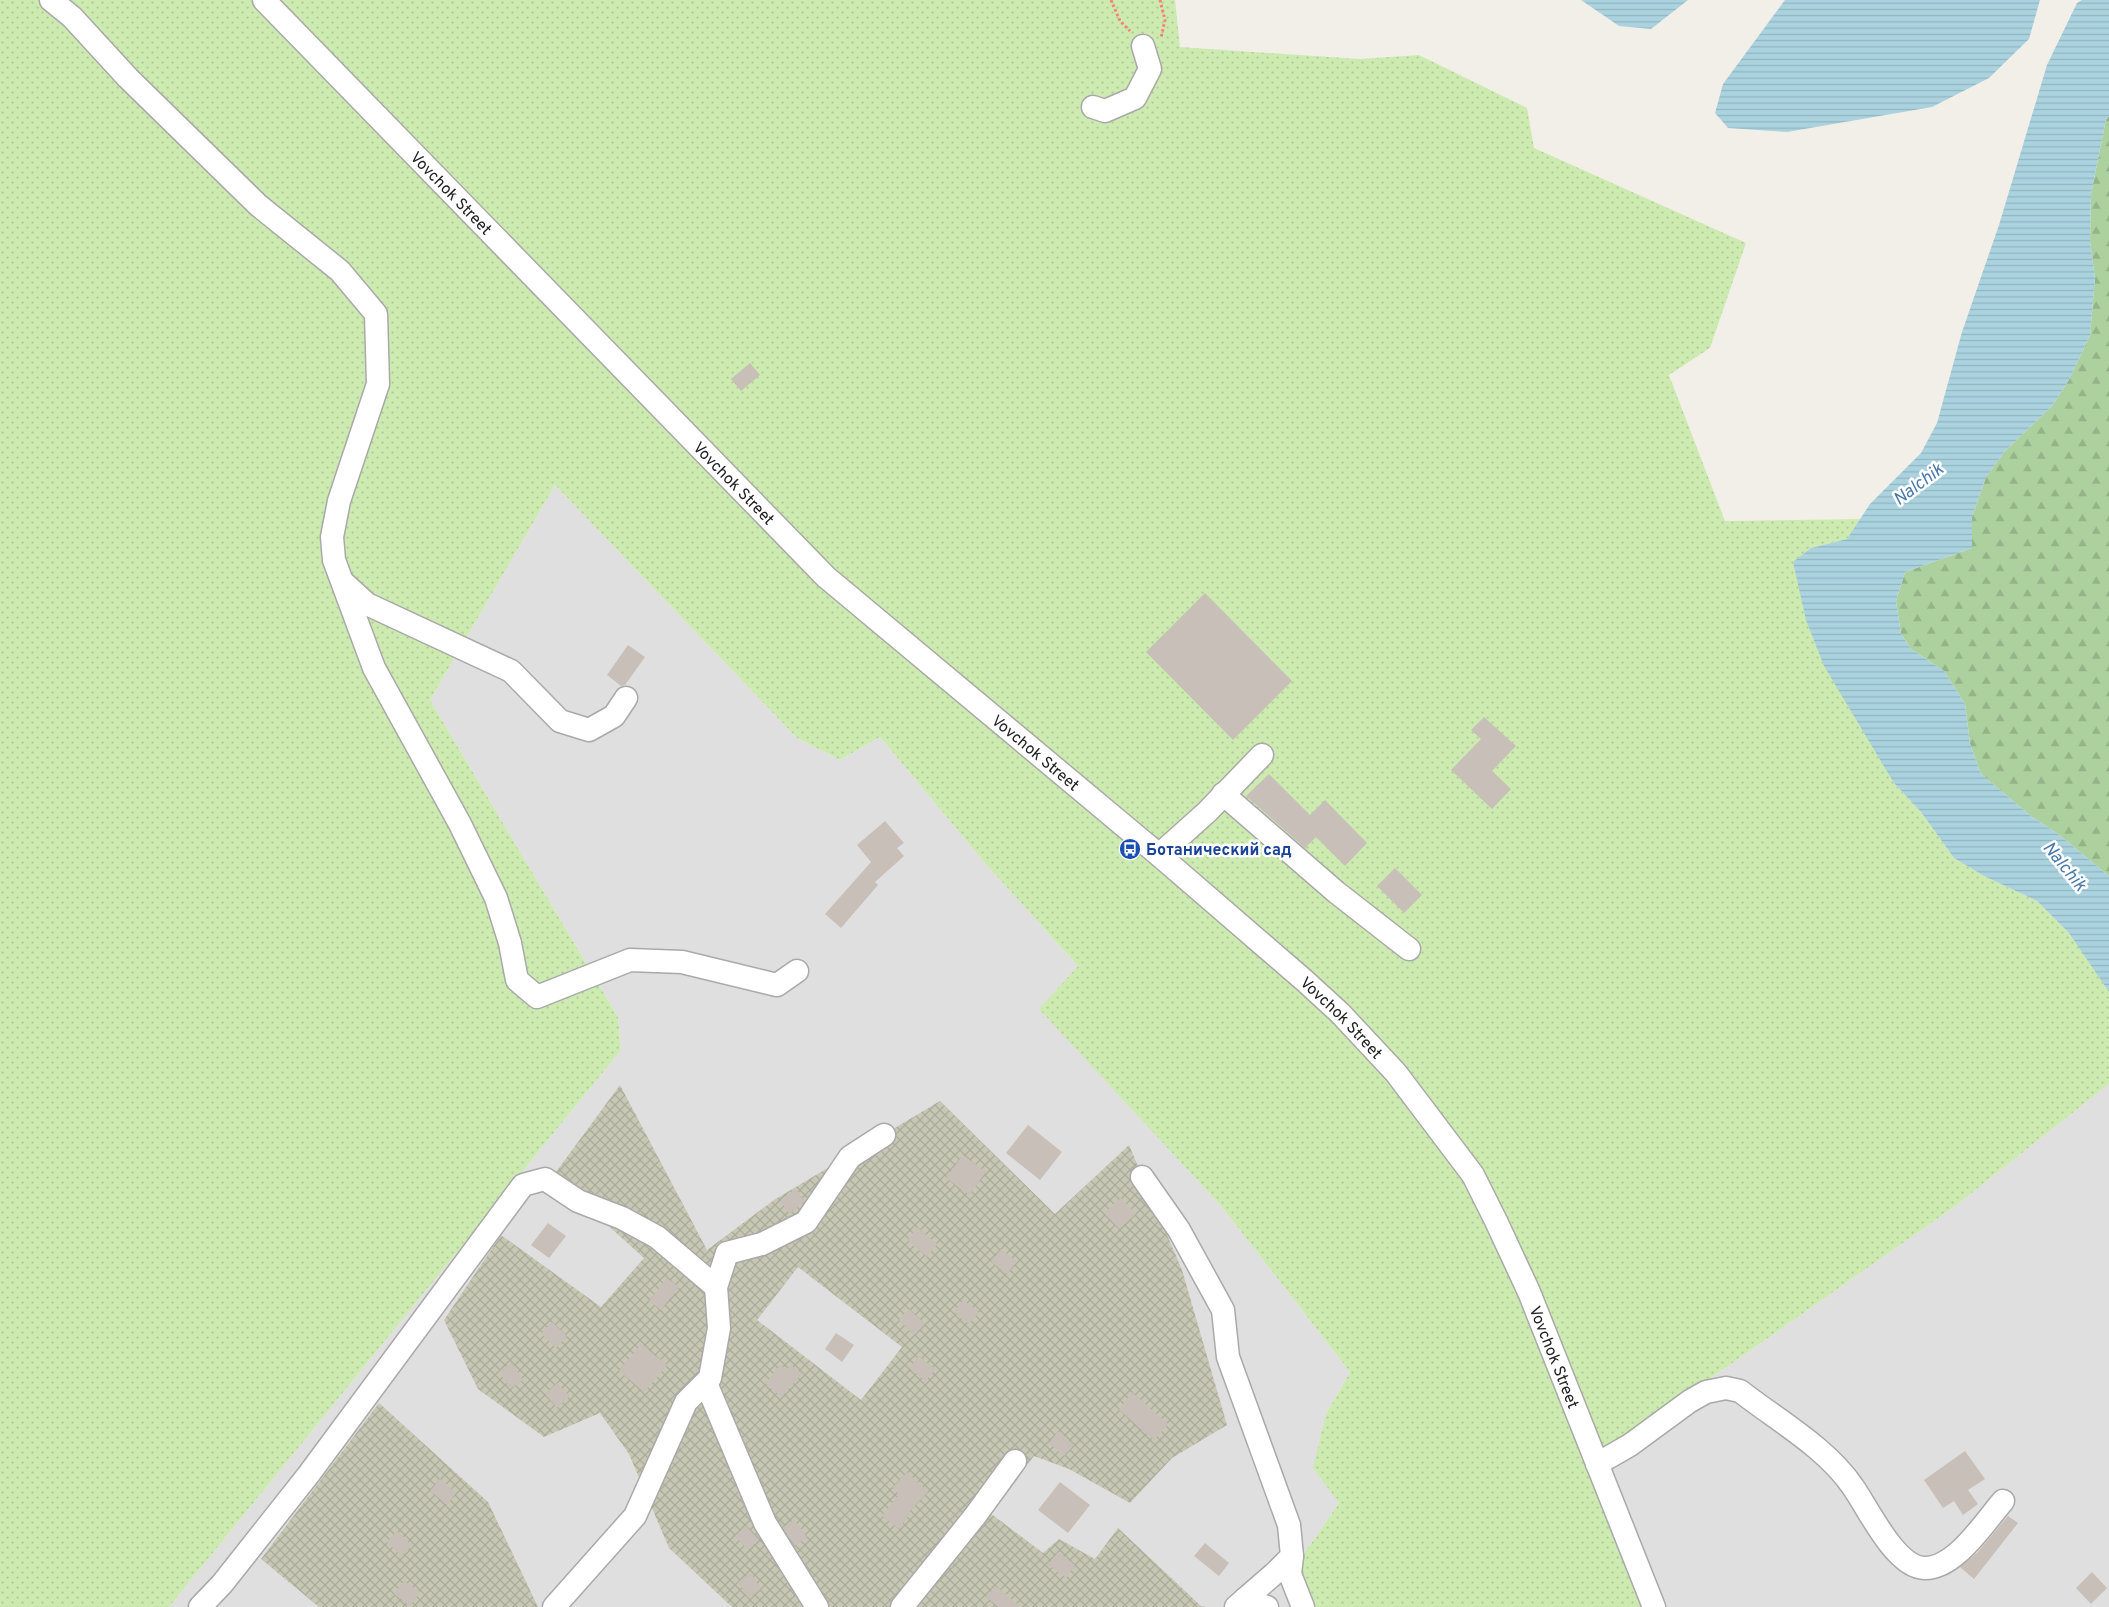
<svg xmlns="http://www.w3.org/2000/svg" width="2109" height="1607" font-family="Overpass,sans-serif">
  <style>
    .residential { fill: #e0dfdf }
    .construction { fill: url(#construction-cross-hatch); fill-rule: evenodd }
    .grass { fill: url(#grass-dots) }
    .forest { fill: url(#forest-firs) }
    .water { fill: url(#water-rules) }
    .building { fill: #c7bfb8 }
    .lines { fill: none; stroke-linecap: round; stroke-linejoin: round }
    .minor-casing { stroke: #a9a9a9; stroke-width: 25 }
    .path { stroke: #fa8072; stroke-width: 3; stroke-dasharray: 2.5 2.5; stroke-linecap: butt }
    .minor { stroke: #fff; stroke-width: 22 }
    .labels { text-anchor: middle; stroke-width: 5; stroke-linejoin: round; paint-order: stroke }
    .street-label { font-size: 16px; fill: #222; stroke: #fff }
    .transit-label { font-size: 16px; font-weight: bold; fill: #164399; stroke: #fff; text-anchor: start }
    .water-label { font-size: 18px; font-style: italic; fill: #4a7aab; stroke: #fff }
  </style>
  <defs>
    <pattern id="construction-cross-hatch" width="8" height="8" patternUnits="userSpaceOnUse" patternTransform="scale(1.25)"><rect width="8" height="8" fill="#c7c7b4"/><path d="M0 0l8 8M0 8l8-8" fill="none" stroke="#abab9a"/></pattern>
    <pattern id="grass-dots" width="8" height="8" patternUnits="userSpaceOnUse" patternTransform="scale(1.25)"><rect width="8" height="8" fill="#cdebb0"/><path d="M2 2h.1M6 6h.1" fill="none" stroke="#b0c997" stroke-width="1.8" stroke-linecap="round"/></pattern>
    <pattern id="forest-firs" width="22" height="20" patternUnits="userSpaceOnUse" patternTransform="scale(1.25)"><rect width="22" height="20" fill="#add19e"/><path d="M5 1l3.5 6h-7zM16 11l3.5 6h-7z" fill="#95b388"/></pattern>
    <pattern id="water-rules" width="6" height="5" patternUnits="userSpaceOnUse" patternTransform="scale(1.25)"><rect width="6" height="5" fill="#aad3df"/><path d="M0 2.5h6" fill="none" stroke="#92b5bf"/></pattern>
  </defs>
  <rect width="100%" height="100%" fill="#f2efe9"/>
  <path class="residential" d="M555,485L797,738L840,760L880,737L984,862L1078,966L1040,1009L1222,1207L1350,1372L1326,1414L1339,1503L1290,1574L1303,1607H169L621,1050L618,1017L430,700Z
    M2109,1084V1607H1654L1595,1460L1954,1207Z"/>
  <path class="construction" d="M620,1085L707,1250L774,1200L940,1101L1055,1214L1129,1145L1182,1270L1227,1425L1172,1458L1130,1503L1069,1469L1034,1456L990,1513L1043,1553L1059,1539L1095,1559L1118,1528L1201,1606L1206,1607H732L669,1548L629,1454L600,1413L544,1437L478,1389L444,1320L501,1235L601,1307L644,1258L553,1176ZM798,1267L902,1347L861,1400L757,1320Z
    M379,1403L488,1502L538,1607H319L261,1559Z"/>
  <path class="grass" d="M0,0H1175L1180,47L1360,59L1419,55L1527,108L1534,148L1746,243L1710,348L1669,375L1725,521L1863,519L1847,539L1811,548L1894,783L1921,812L1954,858L1984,876L2037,901L2069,933L2092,965L2109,992V1084L1954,1207L1596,1459L1654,1607H1303L1290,1574L1339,1503L1313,1468L1326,1414L1350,1372L1222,1207L1039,1009L1078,966L984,862L880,737L840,760L797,738L555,485L430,700L618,1017L621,1050L169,1607H0Z"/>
  <path class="forest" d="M2109,116V876L2058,834L2032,817L1981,774L1970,744L1965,704L1944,671L1911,649L1901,634L1896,601L1905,572L1972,548V517L1986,477L2005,451L2052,406L2070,378L2090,335L2095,278L2090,242L2091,194L2106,119Z"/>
  <path class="water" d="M1581,0H1688L1651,29L1619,26Z
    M1785,0H2040L2029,39L1989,78L1932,107L1787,132L1728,128L1715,113L1723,84Z
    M2082,0H2109V116L2106,119L2091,194L2090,242L2095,278L2090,335L2070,378L2052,406L2005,451L1986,477L1972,517V548L1905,572L1896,601L1901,634L1911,649L1944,671L1965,704L1970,744L1981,774L2032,817L2058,834L2109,876V992L2069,933L2037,901L1984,876L1954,858L1921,812L1894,783L1824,666L1806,620L1793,562L1811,548L1847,539L1870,504L1921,453L1937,423L1962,332L1999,225L2047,65L2077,3Z"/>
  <path class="building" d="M750,363L760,375L741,391L731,379Z
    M1205,593L1292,681L1233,740L1146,652Z
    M628,645L645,657L625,685L621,686L607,675Z
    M1484,717L1516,746L1492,771L1511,789L1492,809L1451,770L1481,739L1471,730Z
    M1269,774L1310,815L1325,800L1367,843L1345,866L1316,837L1305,848L1246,796Z
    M885,821L904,843L897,848L904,856L875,882L878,885L841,928L825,914L871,862L857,845Z
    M1395,868L1422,895L1404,913L1377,886Z
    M1028,1125L1062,1152L1040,1180L1006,1153Z
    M963,1155L986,1172L969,1195L946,1178Z
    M795,1189L805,1201L790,1214L780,1201Z
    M1121,1198L1136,1214L1119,1229L1104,1213Z
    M548,1223L566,1236L549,1258L531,1245Z
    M917,1227L937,1244L927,1257L907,1240Z
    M1001,1249L1017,1262L1007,1274L991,1262Z
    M667,1278L679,1287L661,1310L649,1301Z
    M963,1300L979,1312L969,1324L954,1312Z
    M909,1309L925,1324L914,1335L899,1320Z
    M552,1322L567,1336L556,1348L541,1334Z
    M836,1333L854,1345L842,1362L825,1349Z
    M641,1344L667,1365L644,1392L619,1371Z
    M919,1356L935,1369L926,1381L909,1368Z
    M512,1363L523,1380L510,1389L499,1371Z
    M781,1365L786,1370L791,1365L802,1374L781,1397L765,1383Z
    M557,1383L570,1396L557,1408L545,1394Z
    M1132,1392L1168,1424L1154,1440L1119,1410Z
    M1058,1431L1074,1445L1064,1456L1049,1443Z
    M1965,1451L1985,1479L1968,1490L1978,1504L1963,1515L1954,1501L1943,1508L1924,1480Z
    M907,1472L928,1492L909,1512L910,1514L899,1529L882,1516L899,1494L892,1488Z
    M440,1479L456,1493L447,1505L430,1491Z
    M1060,1482L1090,1505L1068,1533L1038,1510Z
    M2008,1516L2018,1523L1974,1579L1960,1567L1978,1552Z
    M794,1520L807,1537L795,1546L783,1527Z
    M746,1526L759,1540L748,1550L735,1536Z
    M397,1531L412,1545L401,1556L387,1542Z
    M1205,1543L1229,1563L1219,1576L1194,1556Z
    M1058,1552L1075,1565L1066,1578L1048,1565Z
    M2092,1572L2107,1588L2091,1604L2076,1588Z
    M751,1573L761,1589L748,1598L738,1582Z
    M404,1581L420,1592L410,1606L394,1594Z
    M996,1586L1021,1607H998L986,1597Z"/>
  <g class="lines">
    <g class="minor-casing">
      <g id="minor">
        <path d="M51,0L72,17L128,78L258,205L340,271L376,314L378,384L339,501L332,537L334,560L374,668L460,824L496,898L510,943L517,980L537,997L630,960L682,962L777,985L797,971"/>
        <path id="s1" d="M264,0L826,577L1159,855L1305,981L1340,1013L1396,1073L1473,1175L1496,1221L1529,1292L1654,1607"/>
        <path d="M1093,107L1105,111L1135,98L1150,69L1143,46"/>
        <path d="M344,583L367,604L511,671L560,721L589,730L614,716L626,698"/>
        <path d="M1223,794L1336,892L1409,949"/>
        <path d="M1159,855L1207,812L1262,755"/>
        <path d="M1142,1177L1179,1230L1223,1310L1228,1357L1289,1525L1292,1556L1275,1573L1245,1599"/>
        <path d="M706,1383L765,1523L817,1607"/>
        <path d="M1597,1464L1630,1445L1690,1401L1706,1392L1726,1388L1740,1391C1777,1420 1827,1448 1853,1487C1868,1508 1895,1567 1924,1568C1955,1569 1984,1523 2003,1501"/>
        <path d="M1292,1556L1290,1574L1303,1607"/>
        <path d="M200,1607L222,1584L309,1474L523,1185L545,1179L578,1201L622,1218L657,1237L716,1287"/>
        <path d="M554,1607L635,1516L686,1402L710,1378L719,1328L716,1287L727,1253L762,1244L806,1222L850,1157L884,1135"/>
        <path d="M902,1607L975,1516L1015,1461"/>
        <path d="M1236,1607L1245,1599L1267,1607"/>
      </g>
    </g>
    <path class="path" d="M1111,0L1120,21L1130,31
      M1160,0L1165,20L1161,38"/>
    <use href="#minor" class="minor"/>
  </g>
  <defs>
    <g id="bus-disc" transform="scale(1.125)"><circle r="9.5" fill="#1a4fb4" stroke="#fff"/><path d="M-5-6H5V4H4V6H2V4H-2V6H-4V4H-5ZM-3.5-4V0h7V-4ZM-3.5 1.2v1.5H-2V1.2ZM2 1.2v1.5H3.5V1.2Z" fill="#fff"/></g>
  </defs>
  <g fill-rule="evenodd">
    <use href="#bus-disc" x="1130" y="849"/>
  </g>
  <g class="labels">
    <g class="street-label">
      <text dy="6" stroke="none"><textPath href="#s1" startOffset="269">Vovchok Street</textPath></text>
      <text dy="6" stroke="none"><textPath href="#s1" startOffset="674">Vovchok Street</textPath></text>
      <text dy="6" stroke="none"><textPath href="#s1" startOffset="1079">Vovchok Street</textPath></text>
      <text dy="6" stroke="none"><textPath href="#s1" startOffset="1484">Vovchok Street</textPath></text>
      <text dy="6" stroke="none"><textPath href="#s1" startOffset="1889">Vovchok Street</textPath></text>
    </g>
    <g class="transit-label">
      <text x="1146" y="855">Ботанический сад</text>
    </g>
    <g class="water-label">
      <text transform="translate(1918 484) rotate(-37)" y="6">Nalchik</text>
      <text transform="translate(2065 866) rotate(51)" y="6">Nalchik</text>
    </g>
  </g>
</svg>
